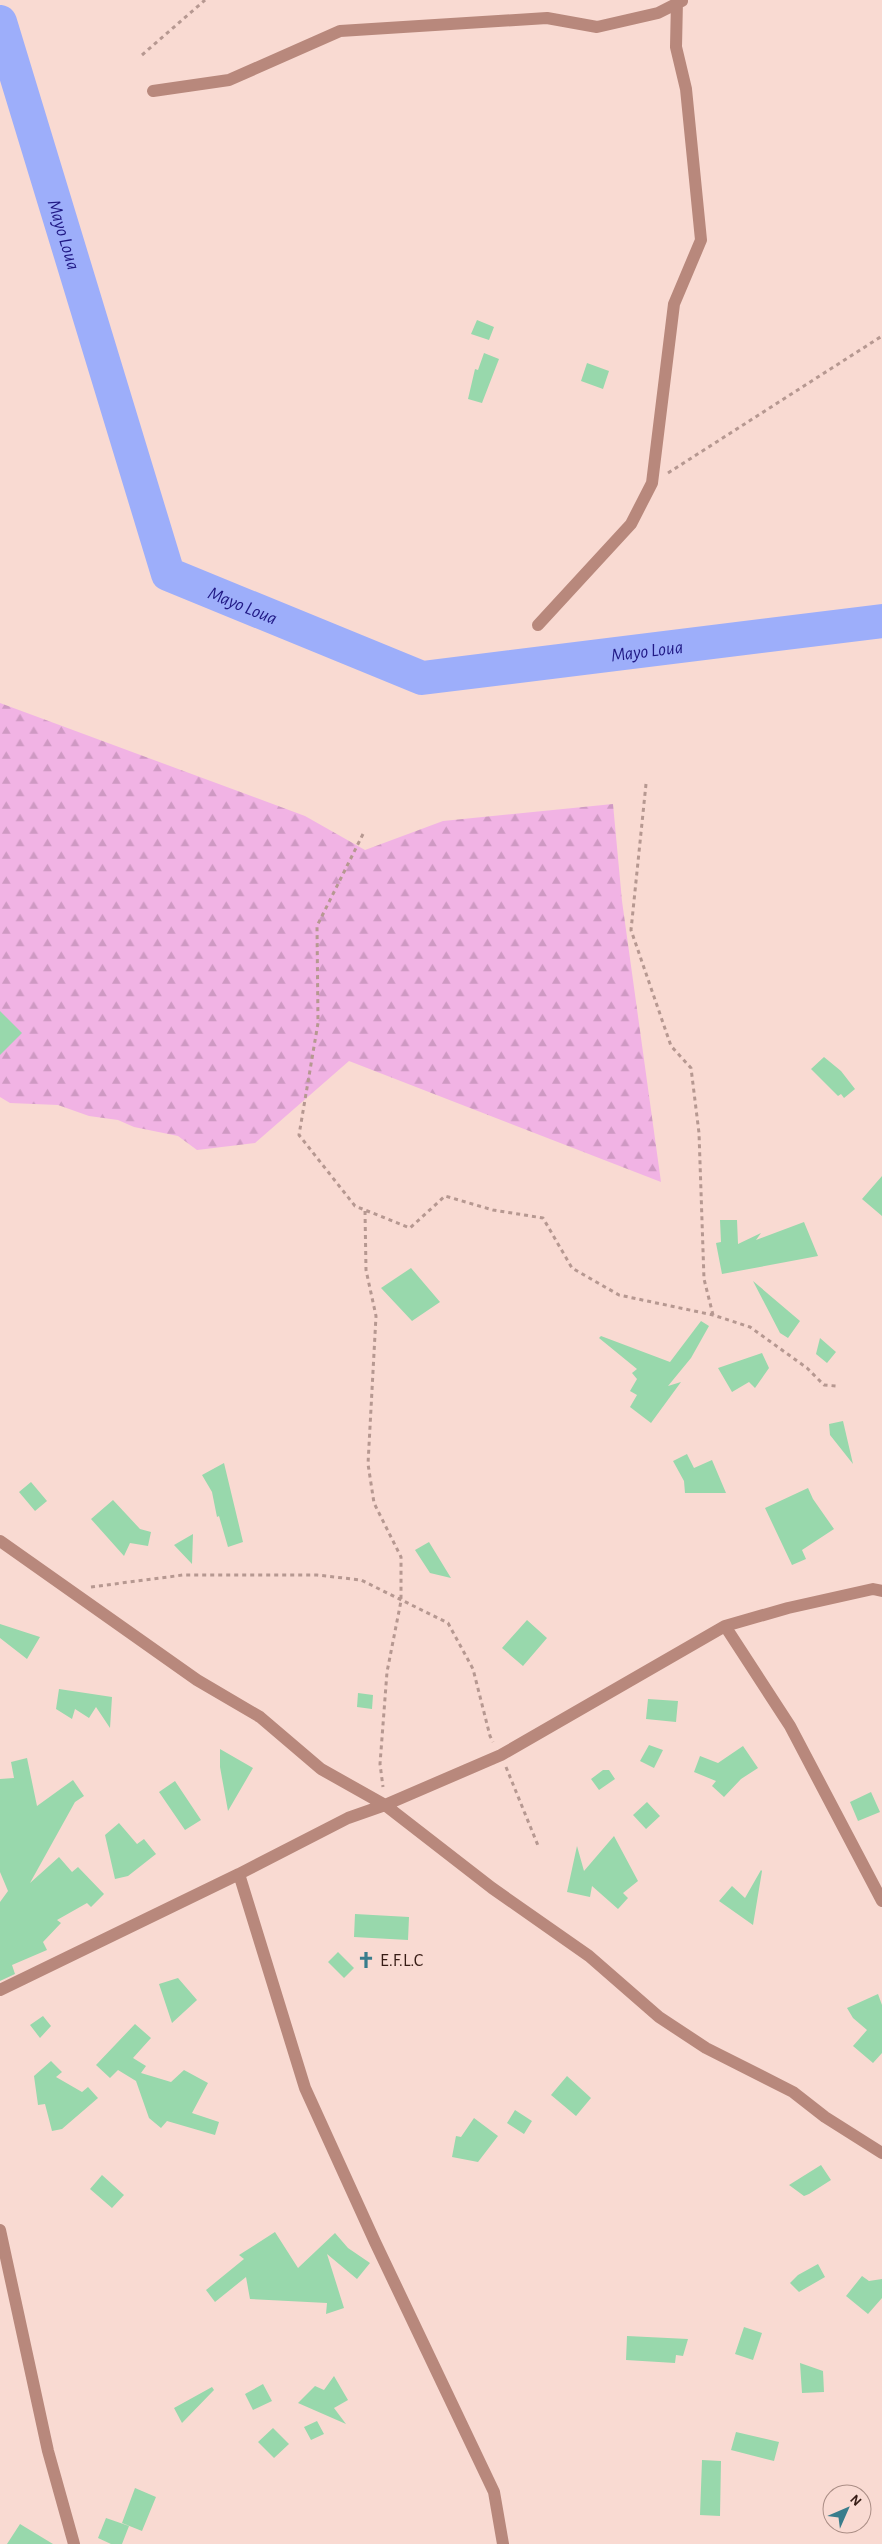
<svg xmlns="http://www.w3.org/2000/svg" width="882" height="2544" font-family="'Alegreya Sans',sans-serif">
  <style>
    .forest { fill: url(#forest-firs) }
    .lines { fill: none; stroke-linecap: round; stroke-linejoin: round }
    .river { stroke: #9daefa; stroke-width: 34 }
    .building { fill: #98d8ac }
    .path { stroke: #b69891; stroke-width: 3; stroke-dasharray: 4 4; stroke-linecap: butt }
    .street { stroke: #b8887c; stroke-width: 12 }
    .labels { text-anchor: middle; stroke-width: 5; stroke-linejoin: round; paint-order: stroke }
    .poi-label { font-size: 18px; fill: #371c15; stroke: #f9dad2; text-anchor: start }
    .water-label { font-size: 19px; font-style: italic; fill: #201985; stroke: #f9dad2 }
  </style>
  <defs>
    <pattern id="forest-firs" width="22" height="20" patternUnits="userSpaceOnUse" patternTransform="scale(1.25)"><rect width="22" height="20" fill="#f1b3e4"/><path d="M5 1l3.5 6h-7zM16 11l3.5 6h-7z" fill="#cf99c3"/></pattern>
  </defs>
  <rect width="100%" height="100%" fill="#f9dad2"/>
  <path class="forest" d="M0,703L305,816L365,850L443,821L613,804L622,901L661,1182L349,1061L255,1143L197,1150L178,1136L134,1127L118,1120L89,1116L58,1105L10,1103L0,1097Z"/>
  <g class="lines">
    <path class="river" id="s1" d="M0,22L168,574L422,678L882,621"/>
  </g>
  <path class="building" d="M477,320L494,327L489,340L471,334Z
    M484,353L499,359L482,403L468,399L475,369L478,370Z
    M587,363L609,371L603,389L581,381Z
    M0,1011L22,1033L0,1055Z
    M824,1057L841,1071L855,1089L844,1098L841,1094L838,1096L811,1069Z
    M882,1176V1216L862,1199Z
    M720,1220H737L738,1244L761,1233L756,1240L804,1222L818,1256L722,1274L716,1243L721,1242Z
    M411,1268L440,1302L412,1321L381,1288Z
    M753,1281L800,1321L788,1338L780,1333Z
    M701,1321L709,1326L691,1358L668,1386L681,1382L651,1423L630,1407L637,1395L630,1391L637,1379L632,1373L637,1369L599,1338L601,1336L670,1362Z
    M820,1338L836,1352L827,1363L816,1354Z
    M762,1353L769,1368L755,1388L749,1382L732,1392L718,1368Z
    M843,1421L853,1464L830,1435L829,1424Z
    M687,1454L694,1468L712,1460L726,1493H685L684,1481L673,1461Z
    M224,1463L243,1542L228,1547L219,1516L217,1517L212,1492L202,1475Z
    M31,1482L47,1501L35,1511L19,1492Z
    M808,1488L813,1499L834,1529L802,1550L806,1559L792,1565L765,1508Z
    M113,1500L140,1529L151,1532L148,1546L130,1543L124,1556L91,1519Z
    M193,1534L192,1564L174,1545Z
    M429,1542L451,1578L430,1573L415,1550Z
    M527,1620L547,1638L523,1666L502,1648Z
    M0,1624L40,1637L27,1659L0,1638Z
    M59,1689L112,1697L110,1728L96,1707L89,1718L75,1709L72,1719L56,1709Z
    M358,1693L373,1695L372,1709L357,1707Z
    M648,1699L678,1701L676,1722L646,1719Z
    M649,1745L663,1750L654,1768L640,1761Z
    M743,1746L758,1768L741,1779L724,1797L712,1786L716,1781L694,1772L700,1756L718,1763Z
    M220,1749L253,1768L228,1811L220,1767Z
    M27,1758L37,1806L73,1780L84,1796L75,1802L30,1883L59,1857L72,1872L78,1867L104,1894L91,1907L87,1903L57,1920L61,1923L43,1942L47,1950L12,1965L15,1974L0,1981V1902L8,1891L0,1872V1779L14,1778L11,1762Z
    M603,1770H609L615,1779L599,1790L591,1779Z
    M175,1781L201,1820L185,1830L159,1792Z
    M871,1792L880,1812L858,1821L850,1802Z
    M647,1802L660,1816L646,1829L633,1815Z
    M119,1823L137,1844L144,1839L156,1854L128,1876L115,1879L105,1835Z
    M614,1836L638,1881L623,1893L628,1898L618,1909L592,1886L590,1897L567,1892L577,1846L584,1871Z
    M761,1870L762,1871L753,1925L719,1901L732,1886L745,1898Z
    M355,1914L409,1917L408,1940L354,1937Z
    M338,1952L354,1968L344,1978L328,1962Z
    M178,1978L197,2000L172,2023L159,1984Z
    M878,1994L882,2005V2053L873,2063L853,2046L867,2030L853,2018L847,2008Z
    M43,2016L51,2026L40,2038L30,2025Z
    M135,2024L151,2038L133,2058L146,2066L141,2073L171,2082L184,2070L208,2083L192,2113L219,2122L215,2135L167,2121L161,2128L149,2118L136,2081L118,2070L110,2078L96,2065Z
    M51,2061L62,2072L56,2077L82,2092L88,2087L98,2098L62,2129L52,2131L45,2104L38,2105L34,2076Z
    M567,2076L591,2098L576,2116L551,2095Z
    M515,2110L532,2121L524,2134L507,2123Z
    M474,2118L498,2136L478,2162L452,2157L456,2136L461,2137Z
    M821,2165L831,2180L809,2194L804,2196L789,2185Z
    M102,2175L124,2195L112,2208L90,2189Z
    M275,2232L298,2268L335,2233L348,2248L370,2263L357,2279L327,2254L344,2308L326,2314L327,2303L250,2299L246,2277L215,2302L206,2290L244,2259L239,2255Z
    M818,2264L825,2277L799,2292L790,2283L798,2275Z
    M862,2276L869,2281L882,2279V2298L868,2314L846,2296Z
    M744,2327L762,2333L753,2360L735,2354Z
    M627,2336L688,2339L683,2356L676,2355L675,2363L626,2360Z
    M800,2363L823,2371L824,2392L802,2393Z
    M334,2376L348,2400L334,2408L346,2424L298,2403L315,2386L324,2390Z
    M263,2384L272,2401L253,2410L245,2394Z
    M212,2387L214,2390L182,2423L174,2408Z
    M317,2421L324,2434L311,2440L304,2427Z
    M273,2428L289,2444L274,2458L258,2442Z
    M736,2432L779,2442L774,2461L731,2450Z
    M702,2460L721,2461L720,2516L700,2515Z
    M135,2488L156,2497L142,2531L122,2523Z
    M106,2518L129,2526L122,2544H111L98,2538Z
    M20,2524L53,2544H7Z"/>
  <g class="lines">
    <path class="path" d="M142,55L205,0
      M668,473L882,336
      M646,784L631,930L671,1046L691,1068L699,1133L704,1279L713,1315
      M363,834L317,926L318,1023L299,1135L355,1206L410,1228L445,1196L493,1210L543,1218L572,1268L619,1295L713,1315L750,1327L807,1368L824,1385L836,1386
      M365,1211L366,1270L376,1316L368,1464L374,1503L401,1557V1601L387,1672L380,1764L383,1787
      M91,1587L183,1575H317L361,1580L448,1623L473,1669L490,1736L493,1742
      M506,1767L539,1848"/>
    <path class="street" d="M153,91L229,80L340,31L547,18L597,27L658,13L682,1
      M538,625L631,524L652,483L674,304L701,240L686,89L676,47L677,0
      M0,1541L197,1680L260,1717L321,1769L385,1805L492,1888L589,1956L659,2017L706,2048L793,2092L825,2117L882,2153
      M725,1626L790,1726L882,1901
      M239,1874L305,2088L375,2242L494,2492L503,2544
      M0,1990L239,1874L348,1818L385,1805L501,1755L725,1626L788,1608L873,1589L882,1591
      M0,2230L48,2451L74,2544"/>
  </g>
  <defs>
    <g id="church-bare" transform="scale(1.35)"><path d="M-1.2-6h2.4v3.5h3.3v2.4h-3.3V6h-2.4V-.1h-3.3v-2.4h3.3Z" fill="#397d8c" stroke="#f9dad2" stroke-width="2.5" paint-order="stroke"/></g>
  </defs>
  <g fill-rule="evenodd">
    <use href="#church-bare" x="366" y="1960"/>
  </g>
  <g class="labels">
    <g class="poi-label">
      <text x="380" y="1966">E.F.L.C</text>
    </g>
    <g class="water-label">
      <text dy="7" stroke="none"><textPath href="#s1" startOffset="222">Mayo Loua</textPath></text>
      <text dy="7" stroke="none"><textPath href="#s1" startOffset="658">Mayo Loua</textPath></text>
      <text dy="7" stroke="none"><textPath href="#s1" startOffset="1078">Mayo Loua</textPath></text>
    </g>
  </g>
  <g transform="translate(847 2509) rotate(45)"><circle r="24" fill="#f9dad2" stroke="#ab8e86"/>
  <path d="M0-4L9 19L0 12L-9 19Z" fill="#397d8c"/>
  <text y="-8" font-size="14" font-weight="bold" text-anchor="middle" fill="#371c15">N</text>
  </g>
</svg>
